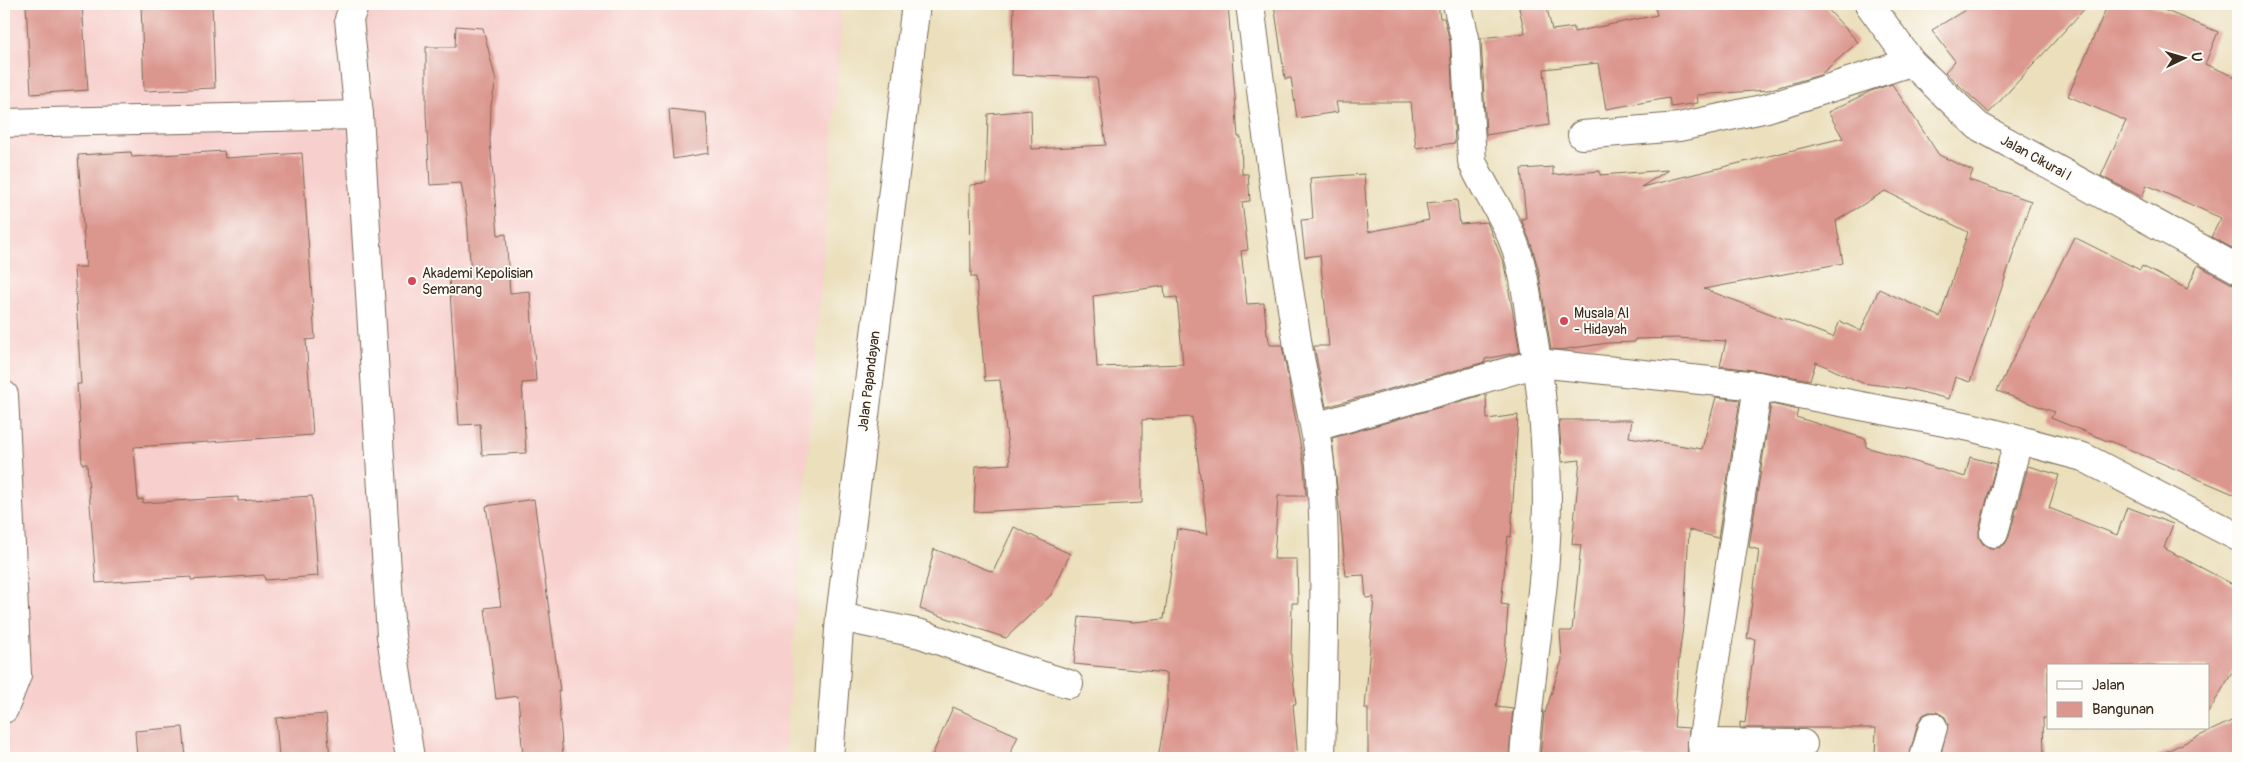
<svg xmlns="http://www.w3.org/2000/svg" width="2242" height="762" viewBox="0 0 2242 762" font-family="Pangolin,sans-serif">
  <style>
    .built { fill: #f7d0cd }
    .building { fill: #db968e; fill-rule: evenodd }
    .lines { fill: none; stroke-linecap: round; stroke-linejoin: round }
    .street-casing { stroke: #796955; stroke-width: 30 }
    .secondary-casing { stroke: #796955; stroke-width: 30 }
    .street { stroke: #fff; stroke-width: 28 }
    .secondary { stroke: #fff; stroke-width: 28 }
    .poi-dot { fill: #d1495b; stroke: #fdfcf7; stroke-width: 2 }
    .labels { text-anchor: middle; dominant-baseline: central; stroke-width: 4; stroke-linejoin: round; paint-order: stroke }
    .street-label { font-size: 14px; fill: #3b2a1e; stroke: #fdfcf7 }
    .poi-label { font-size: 14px; fill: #3b2a1e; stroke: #fdfcf7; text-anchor: start }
  </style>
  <rect width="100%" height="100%" fill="#fdfcf7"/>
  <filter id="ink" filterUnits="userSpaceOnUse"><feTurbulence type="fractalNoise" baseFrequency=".02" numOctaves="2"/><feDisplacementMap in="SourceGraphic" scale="10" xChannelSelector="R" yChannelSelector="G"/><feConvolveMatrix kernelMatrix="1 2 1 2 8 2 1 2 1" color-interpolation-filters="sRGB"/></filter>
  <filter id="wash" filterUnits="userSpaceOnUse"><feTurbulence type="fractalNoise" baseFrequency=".0096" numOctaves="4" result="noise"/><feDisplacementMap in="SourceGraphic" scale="20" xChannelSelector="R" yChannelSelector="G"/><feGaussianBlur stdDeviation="1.12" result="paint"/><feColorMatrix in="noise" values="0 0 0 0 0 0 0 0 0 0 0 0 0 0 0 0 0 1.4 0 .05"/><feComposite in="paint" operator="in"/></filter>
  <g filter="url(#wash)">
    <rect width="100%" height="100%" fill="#ebdfbc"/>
    <path class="built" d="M4 4H840L841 34 784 758H4Z"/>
    <g id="blocks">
      <g class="building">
        <path d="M26 4H82L88 90 31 94Z"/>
        <path d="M141 4H212L215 88 144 91Z"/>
        <path d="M1014 4H1228L1238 137H1241L1242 174H1248L1250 201 1242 202 1248 250 1241 251 1247 304 1264 303 1267 335H1268L1270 345H1282L1304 465 1306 496H1278L1274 559H1297L1298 603H1292L1291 659 1296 704H1293L1298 758H1158L1167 707V673L1074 664 1079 617 1134 622 1164 619 1177 529 1208 534 1192 417 1142 420V503L974 512 976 466 1010 464 1000 380 985 381 976 277H971L970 185 986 184 988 114 1031 110 1032 149 1106 145 1097 78 1012 75ZM1164 286 1165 298 1177 297 1183 364 1097 367 1093 296Z"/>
        <path d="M1274 4H1438L1440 18H1444L1450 42 1455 143 1416 148 1411 102H1336L1338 112 1297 118 1291 78 1285 79Z"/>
        <path d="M1518 4H1546L1552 30 1574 27V32L1657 15 1654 4H1823L1858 42 1820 75 1768 90 1697 95 1698 103 1671 107 1669 98 1606 109 1598 63 1544 69 1549 125 1486 135 1481 38 1525 33Z"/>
        <path d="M1975 4H2089L1989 113 1945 72 1955 61 1932 30Z"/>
        <path d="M2108 4H2149L2218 32 2205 64 2238 78V251L2211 237 2221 218 2147 185 2142 197 2101 176 2126 121 2068 96Z"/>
        <path d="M456 26 483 28 496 81 491 105 490 141 498 235 506 234 510 293 530 291 536 382 522 383 526 453 482 455 480 424 459 425 449 277 471 276 467 216 461 183 430 185 426 113V47H455Z"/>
        <path d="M1892 84 1939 155 1973 171 1969 180 2031 201 1970 382 1955 377 1949 399 1909 389 1862 383 1816 362 1810 380 1760 371 1720 366 1726 341 1677 338 1635 339V342L1608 343 1560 350 1551 349 1538 268 1531 244 1521 219 1526 218 1521 169 1553 167V175L1600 171V175L1668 170 1641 187 1843 138 1828 112 1871 91ZM1885 191 1968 232 1940 317 1879 289 1861 331 1840 321 1833 337 1704 289 1843 263 1836 221Z"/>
        <path d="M669 109 706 113 709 153 673 159Z"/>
        <path d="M224 151 225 158 302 153 315 339 306 340 313 435 134 447 138 500 143 499V503L238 497V501L312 496 318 576 265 580 264 575 191 580V577L96 583 87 464H82L77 384H81L74 267H86L78 155 131 152 132 157Z"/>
        <path d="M1364 174 1368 232 1429 220 1426 203 1457 200 1460 224 1487 222 1504 264 1520 352 1485 359V362L1326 407 1314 346H1329L1320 255 1305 257 1301 220 1313 219 1310 178Z"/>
        <path d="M2074 237 2140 270 2142 266 2187 289 2198 265 2230 283 2238 285V496L2110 441V442L2051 418 2054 412 1997 391Z"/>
        <path d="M1486 394 1487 419 1518 415 1511 537 1508 536 1501 604 1508 605 1505 656 1496 707 1513 709 1509 758H1368V709H1365L1374 597 1366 598 1364 575 1346 576 1332 438Z"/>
        <path d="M1716 397 1740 400 1718 538 1689 530 1684 619 1679 657 1674 727 1689 728 1687 758 1555 756 1554 758H1540L1544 712 1545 713 1562 660 1560 631H1572L1581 545 1572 544 1580 460 1562 462 1559 420H1632L1629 437 1702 449Z"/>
        <path d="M1771 404 1798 410 1796 417 1866 439V447L1965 477 1970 457 1996 464 1979 530V538L1983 544 1990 548H1999L2005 544 2009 537 2028 466 2059 475 2049 508 2117 535 2127 507 2173 524 2164 548 2238 587V663L2208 713V666H2048V718H2043L2044 758H1940L1948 724 1945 717 1937 712H1929L1923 715 1918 722 1909 758H1875L1876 728H1740V722L1745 723 1755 639 1747 638 1759 550 1749 547Z"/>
        <path d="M534 499 560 691H558L563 758H523L518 696 496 699 485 608 501 606 486 506Z"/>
        <path d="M1014 527 1070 554 1051 595 1006 638 920 609 934 549 993 572Z"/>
        <path d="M953 707 1018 736 1008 758H931Z"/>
        <path d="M326 714 330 758H279L276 718Z"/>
        <path d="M2238 718V758H2152Z"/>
        <path d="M183 727 186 758H137L135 731Z"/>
      </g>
    </g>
  </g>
  <g filter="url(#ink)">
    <use href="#blocks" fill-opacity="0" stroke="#796955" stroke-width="1"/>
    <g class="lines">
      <defs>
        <g id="street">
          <path d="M355 4 349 19 359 115 391 636 410 758"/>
          <path d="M1250 4C1264 116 1279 228 1297 340 1303 382 1316 422 1320 464 1328 562 1323 660 1321 758"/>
          <path d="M1457 4 1465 38 1472 161C1483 188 1502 211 1512 238 1524 266 1527 300 1532 330 1545 406 1550 483 1545 559 1540 626 1528 692 1524 758"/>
          <path d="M1869 4 1911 62 1978 126 2238 269"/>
          <path d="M4 123 359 115"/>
          <path d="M1582 135 1679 127 1767 108 1911 62"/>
          <path d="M4 395 17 675 4 709"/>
          <path d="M1315 427 1538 363 1758 386 1970 427 2083 457 2238 537"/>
          <path d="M1994 533 2018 441"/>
          <path d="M840 617 921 634 1008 665 1069 684"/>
          <path d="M1702 743 1803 744"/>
          <path d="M1703 758 1702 743 1758 386"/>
          <path d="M1924 758 1933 727"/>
        </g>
        <path id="secondary" d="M829 758 840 617 916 4"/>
      </defs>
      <use href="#street" class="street-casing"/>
      <use href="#secondary" class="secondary-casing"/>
      <use href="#street" class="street"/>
      <use href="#secondary" class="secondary"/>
    </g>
  </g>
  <g class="poi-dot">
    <circle cx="412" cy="281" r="5"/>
    <circle cx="1564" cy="321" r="5"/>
  </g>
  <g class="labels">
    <g class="street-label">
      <text transform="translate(2036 158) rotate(29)">Jalan Cikurai I</text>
      <text transform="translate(869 381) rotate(-83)">Jalan Papandayan</text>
    </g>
    <g class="poi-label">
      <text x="422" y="273">Akademi Kepolisian<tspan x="422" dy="16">Semarang</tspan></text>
      <text x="1574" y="313">Musala Al<tspan x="1574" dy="16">- Hidayah</tspan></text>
    </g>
  </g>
  <rect width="2242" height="762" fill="none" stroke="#fdfcf7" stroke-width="20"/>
  <rect x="2047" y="664" width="162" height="65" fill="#fdfcf7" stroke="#afa8a0"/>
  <rect x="2057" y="681" width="25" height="8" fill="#ffffff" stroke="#afa8a0"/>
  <text x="2092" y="690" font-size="15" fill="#3b2a1e">Jalan</text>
  <rect x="2057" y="702" width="25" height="15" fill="#db968e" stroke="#afa8a0"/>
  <text x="2092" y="714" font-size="15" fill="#3b2a1e">Bangunan</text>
  <g transform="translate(2184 58) rotate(85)" stroke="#fdfcf7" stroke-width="4" paint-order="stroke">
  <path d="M0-4L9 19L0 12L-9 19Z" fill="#3b2a1e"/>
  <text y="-8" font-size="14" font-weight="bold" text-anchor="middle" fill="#3b2a1e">U</text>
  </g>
</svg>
